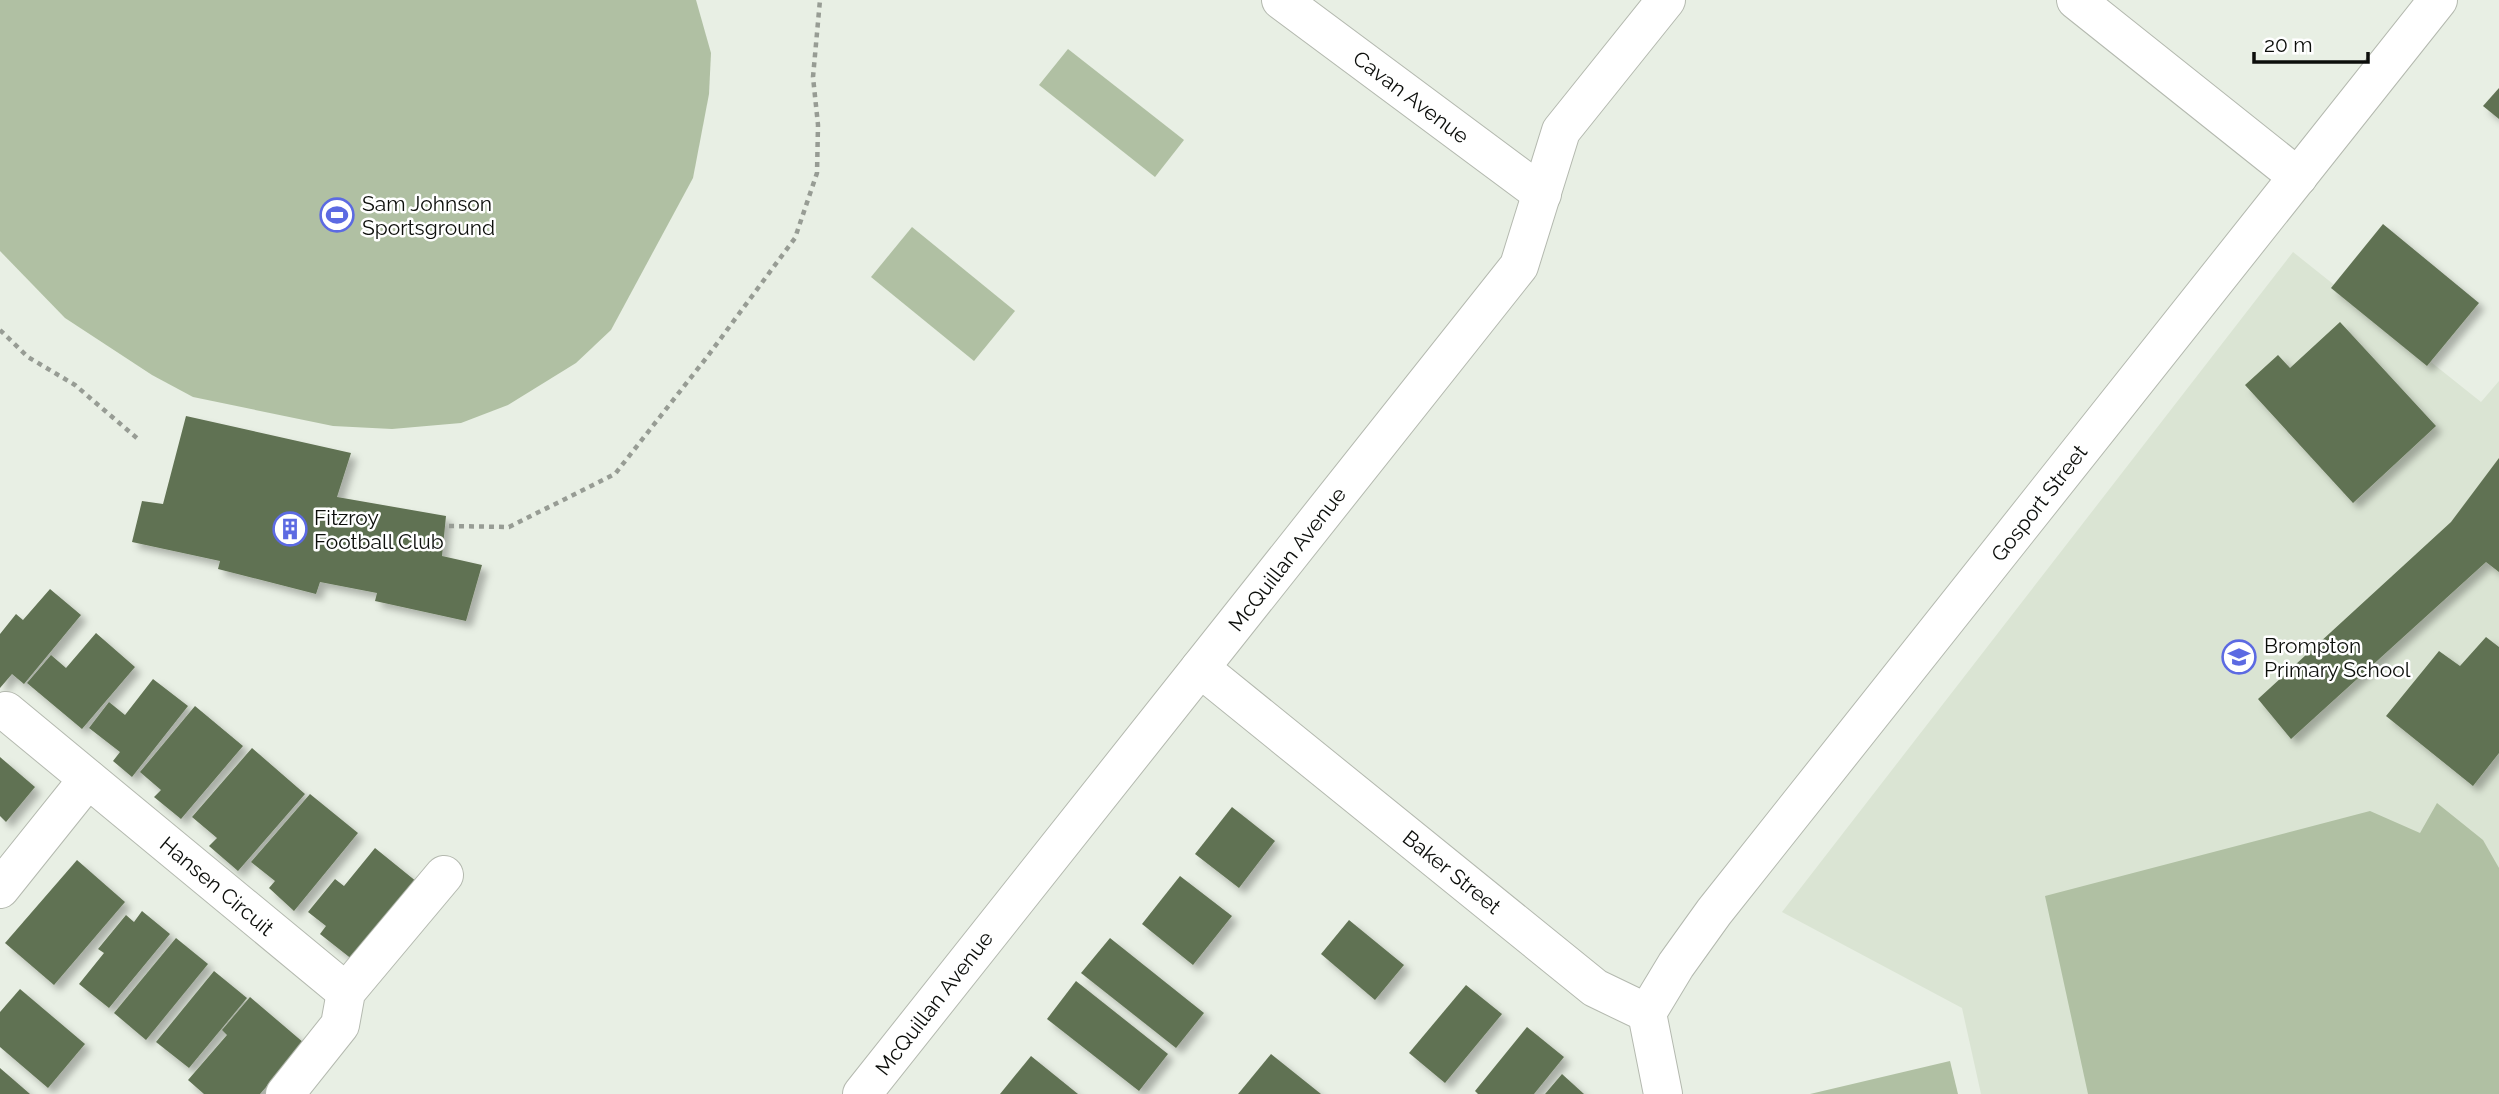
<svg xmlns="http://www.w3.org/2000/svg" width="2499" height="1094" viewBox="0 0 2499 1094" font-family="Raleway,sans-serif">
  <style>
    .built { fill: #dae4d3 }
    .green { fill: #b0c0a3 }
    .building { fill: #617253; filter: url(#shadow) }
    .lines { fill: none; stroke-linecap: round; stroke-linejoin: round }
    .minor-casing { stroke: #b4b9af; stroke-width: 40 }
    .path { stroke: #979c94; stroke-width: 4.5; stroke-dasharray: 5 5; stroke-linecap: butt }
    .minor { stroke: #fff; stroke-width: 38 }
    .labels { text-anchor: middle; dominant-baseline: central; stroke-width: 5; stroke-linejoin: round; paint-order: stroke }
    .street-label { font-size: 21px; fill: #0c0e0b; stroke: #fff }
    .poi-label { font-size: 21px; fill: #0c0e0b; stroke: #fff; text-anchor: start }
  </style>
  <defs>
    <filter id="shadow"><feDropShadow dx="6" dy="6" stdDeviation="3.5" flood-color="#0004"/></filter>
  </defs>
  <rect width="100%" height="100%" fill="#e8efe4"/>
  <path class="built" d="M2293 252 2481 402 2499 381V1094H1981L1962 1008 1782 912Z"/>
  <g class="green">
    <path d="M0 0H696L711 53 709 94 693 178 611 330 576 363 508 405 461 423 392 429 333 426 193 397 152 375 65 318 0 251Z"/>
    <path d="M1068 49 1184 140 1155 177 1039 85Z"/>
    <path d="M912 227 1015 311 974 361 871 277Z"/>
    <path d="M2437 803 2483 840 2499 868V1094H2088L2045 896 2370 811 2420 833Z"/>
    <path d="M1950 1061 1958 1094H1810Z"/>
  </g>
  <g class="building">
    <path d="M2499 88V119L2483 106Z"/>
    <path d="M2383 224 2479 303 2427 366 2331 288Z"/>
    <path d="M2340 322 2436 426 2353 503 2245 385 2278 355 2290 368Z"/>
    <path d="M186 416 351 453 337 497 446 516 442 556 482 565 466 621 375 601 377 593 320 582 316 594 218 569 220 561 132 542 142 501 163 504Z"/>
    <path d="M2499 458V572L2486 562 2291 739 2258 699 2451 522Z"/>
    <path d="M50 589 81 615 24 684 12 674 0 688V634L16 614 23 620Z"/>
    <path d="M96 633 135 667 82 729 27 683 51 655 66 668Z"/>
    <path d="M2486 637 2499 647V753L2473 786 2386 716 2439 651 2460 666Z"/>
    <path d="M153 679 188 706 132 777 113 761 120 752 89 728 109 702 125 715Z"/>
    <path d="M195 706 243 746 181 819 154 797 161 790 140 772Z"/>
    <path d="M252 748 305 794 238 871 209 846 217 838 192 817Z"/>
    <path d="M0 757 35 787 6 822 0 816Z"/>
    <path d="M310 794 358 833 294 911 269 888 275 881 251 862Z"/>
    <path d="M1232 807 1275 841 1239 888 1195 854Z"/>
    <path d="M375 848 417 882 353 960 320 934 326 926 308 912 335 879 344 886Z"/>
    <path d="M77 860 125 902 54 985 5 943Z"/>
    <path d="M1180 876 1232 916 1193 965 1142 924Z"/>
    <path d="M142 911 170 934 109 1008 79 984 104 953 98 949 126 915 134 922Z"/>
    <path d="M1349 920 1404 965 1375 1000 1321 954Z"/>
    <path d="M176 938 208 964 146 1040 114 1013Z"/>
    <path d="M1110 938 1204 1013 1176 1048 1081 973Z"/>
    <path d="M214 971 247 998 189 1068 156 1042Z"/>
    <path d="M1076 981 1168 1054 1139 1091 1047 1019Z"/>
    <path d="M1466 985 1502 1014 1445 1083 1409 1053Z"/>
    <path d="M20 989 85 1044 48 1088 0 1047V1012Z"/>
    <path d="M250 997 304 1043 260 1094H204L188 1080 227 1035 222 1030Z"/>
    <path d="M1527 1027 1564 1057 1534 1094H1478L1475 1091Z"/>
    <path d="M1271 1054 1321 1094H1238Z"/>
    <path d="M1031 1056 1078 1094H1000Z"/>
    <path d="M0 1068 30 1094H0Z"/>
    <path d="M1562 1074 1584 1094H1545Z"/>
  </g>
  <g class="lines">
    <defs>
      <g id="minor">
        <path d="M1281 0 1542 194"/>
        <path d="M2076 0 2298 177"/>
        <path d="M1200 668 1595 988 1647 1013 1663 1094"/>
        <path d="M6 711 346 992"/>
        <path d="M0 889 88 779"/>
        <path d="M1647 1013 1676 965 1714 912 2438 0"/>
        <path d="M285 1094 340 1025 346 992 444 875"/>
        <path d="M862 1094 1519 266 1561 131 1666 0"/>
      </g>
    </defs>
    <use href="#minor" class="minor-casing"/>
    <g class="path">
      <path d="M0 330 28 357 75 385 138 439"/>
      <path d="M449 526 509 527 615 474 707 357 795 238 817 173 818 125 813 77 820 0"/>
    </g>
    <use href="#minor" class="minor"/>
  </g>
  <defs>
    <symbol id="stadium-ring" viewBox="-11 -11 22 22"><circle r="9.5" fill="#fff" stroke="#5c6ae2" stroke-width="1.5"/><path d="M0-5a6.5 5 0 1 0 0 10a6.5 5 0 1 0 0-10ZM-3.5-1.8h7v3.6h-7Z" fill="#5c6ae2"/></symbol>
    <symbol id="building-ring" viewBox="-11 -11 22 22"><circle r="9.5" fill="#fff" stroke="#5c6ae2" stroke-width="1.5"/><path d="M-4-6H4V6H1V3H-1V6H-4ZM-2.5-4.3h1.7v1.8h-1.7ZM.8-4.3h1.7v1.8H.8ZM-2.5-1h1.7V.8h-1.7ZM.8-1h1.7V.8H.8Z" fill="#5c6ae2"/></symbol>
    <symbol id="school-ring" viewBox="-11 -11 22 22"><circle r="9.5" fill="#fff" stroke="#5c6ae2" stroke-width="1.5"/><path d="M0-5L7-2L0 1L-7-2ZM-4 1L0 2.5L4 1V4Q0 6-4 4Z" fill="#5c6ae2"/></symbol>
  </defs>
  <g fill-rule="evenodd">
    <use href="#stadium-ring" x="318" y="196" width="38" height="38"/>
    <use href="#building-ring" x="271" y="510" width="38" height="38"/>
    <use href="#school-ring" x="2220" y="638" width="38" height="38"/>
  </g>
  <g class="labels">
    <g class="street-label">
      <text transform="translate(1411 97) rotate(37)">Cavan Avenue</text>
      <text transform="translate(2039 503) rotate(-52)">Gosport Street</text>
      <text transform="translate(1287 559) rotate(-52)">McQuillan Avenue</text>
      <text transform="translate(1452 872) rotate(39)">Baker Street</text>
      <text transform="translate(217 886) rotate(40)">Hansen Circuit</text>
      <text transform="translate(934 1003) rotate(-52)">McQuillan Avenue</text>
    </g>
    <g class="poi-label">
      <text x="362" y="203">Sam Johnson<tspan x="362" dy="24">Sportsground</tspan></text>
      <text x="314" y="517">Fitzroy<tspan x="314" dy="24">Football Club</tspan></text>
      <text x="2264" y="645">Brompton<tspan x="2264" dy="24">Primary School</tspan></text>
    </g>
  </g>
  <path d="M2254 52v10h114v-10" fill="none" stroke="#0c0e0b" stroke-width="3.5"/>
  <text x="2264" y="52" font-size="21" fill="#0c0e0b" stroke="#ffffff" stroke-width="5" paint-order="stroke">20 m</text>
</svg>
